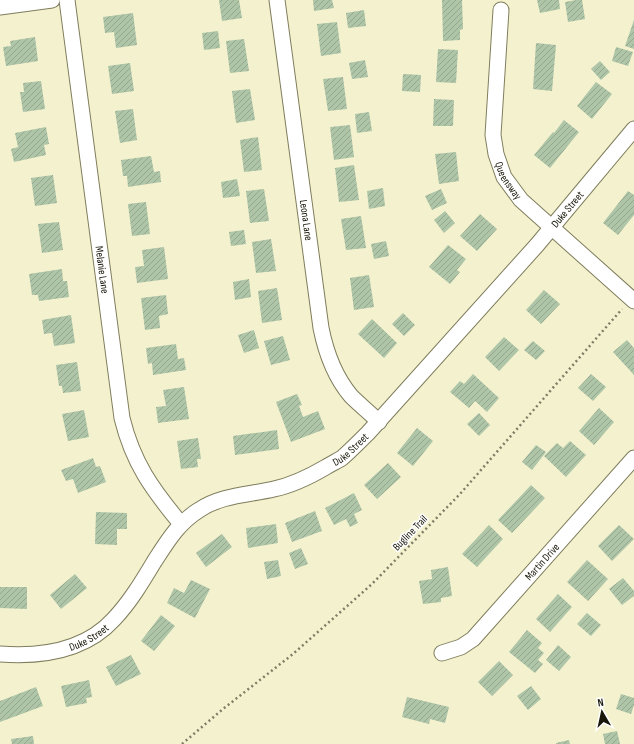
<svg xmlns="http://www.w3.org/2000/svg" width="634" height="744" viewBox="0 0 634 744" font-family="'Sofia Sans Condensed',sans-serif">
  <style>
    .building { fill: url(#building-hatch) }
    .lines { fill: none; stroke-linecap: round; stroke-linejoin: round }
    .minor-casing { stroke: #7f7d5c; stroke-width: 17 }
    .path { stroke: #7f7d65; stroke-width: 2.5; stroke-dasharray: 2 3; stroke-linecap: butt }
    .minor { stroke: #fff; stroke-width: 15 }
    .labels { text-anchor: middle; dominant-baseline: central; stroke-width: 3; stroke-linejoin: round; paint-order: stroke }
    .street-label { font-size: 11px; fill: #18170a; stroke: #fff }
  </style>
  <defs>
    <pattern id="building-hatch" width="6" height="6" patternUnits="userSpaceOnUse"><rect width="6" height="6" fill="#aec5a8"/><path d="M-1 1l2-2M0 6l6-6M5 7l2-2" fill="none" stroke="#95a88f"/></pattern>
  </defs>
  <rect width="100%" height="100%" fill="#f4f2ce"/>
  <g class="building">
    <path d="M219 0H239L242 18 222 21Z"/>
    <path d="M313 0H332L334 8 314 11Z"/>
    <path d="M442 0H462L463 29 460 30V40L443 41Z"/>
    <path d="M537 0H559L560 9 540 13Z"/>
    <path d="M576 0H582L585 19 568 22 565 2Z"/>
    <path d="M364 10 366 26 348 28 346 13Z"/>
    <path d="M133 13 137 45 116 48 114 32 105 33 103 17Z"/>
    <path d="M634 20V49L625 46Z"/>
    <path d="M337 22 341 53 321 56 317 24Z"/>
    <path d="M218 31 220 48 204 50 202 33Z"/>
    <path d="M35 37 38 61 6 66 3 47 11 46 10 41Z"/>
    <path d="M244 39 249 71 230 73 226 41Z"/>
    <path d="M536 43 556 45 552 91 533 89Z"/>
    <path d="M616 47 633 52 628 66 612 61Z"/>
    <path d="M438 49 458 50 456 83 436 82Z"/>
    <path d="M365 60 368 77 352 79 349 63Z"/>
    <path d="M600 61 610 72 601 80 591 69Z"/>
    <path d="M130 63 134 91 112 94 108 66Z"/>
    <path d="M403 74 421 75 420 92 402 91Z"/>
    <path d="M343 77 347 109 328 111 323 79Z"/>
    <path d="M41 81 45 109 23 112 20 92H24L23 83Z"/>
    <path d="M596 82 612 94 592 119 577 106Z"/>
    <path d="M250 89 255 120 236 123 232 91Z"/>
    <path d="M434 99 454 100 453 126H433Z"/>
    <path d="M133 109 137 140 120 143 115 111Z"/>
    <path d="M369 112 372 131 357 133 355 114Z"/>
    <path d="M564 120 579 132 550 168 534 155 553 132 554 133Z"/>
    <path d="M350 125 354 157 334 160 330 127Z"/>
    <path d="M46 127 49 144 44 145 46 155 14 162 11 149 18 147 15 133Z"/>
    <path d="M258 137 262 170 244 172 240 140Z"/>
    <path d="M456 152 459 181 439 184 435 154Z"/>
    <path d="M151 156 154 172 160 171 161 182 128 187 127 176H123L121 160Z"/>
    <path d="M354 165 359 200 339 202 335 168Z"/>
    <path d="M53 175 57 203 35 206 31 178Z"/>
    <path d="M237 179 240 196 223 198 221 182Z"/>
    <path d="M383 188 385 206 369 209 367 191Z"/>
    <path d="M264 189 269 221 250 223 246 191Z"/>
    <path d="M441 189 447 203 432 210 425 196Z"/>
    <path d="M628 191 634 195V215L618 235 603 223Z"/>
    <path d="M146 202 150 234 132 236 128 204Z"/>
    <path d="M445 211 455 223 444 233 434 220Z"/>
    <path d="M480 214 497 229 477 251 460 236Z"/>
    <path d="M361 216 366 248 346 250 341 219Z"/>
    <path d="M59 222 63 250 42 253 38 224Z"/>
    <path d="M244 230 246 244 231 246 229 232Z"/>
    <path d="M271 239 276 271 256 273 252 242Z"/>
    <path d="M386 241 389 256 374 259 371 244Z"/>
    <path d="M448 245 466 259 457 270 460 272 450 284 429 267Z"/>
    <path d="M164 247 168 279 137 283 135 267 144 266 142 250Z"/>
    <path d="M62 269 63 281H67L69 297 39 301 38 295H32L29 274Z"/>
    <path d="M369 275 374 307 354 310 350 278Z"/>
    <path d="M249 279 251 297 235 300 233 282Z"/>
    <path d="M277 288 282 320 262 323 258 291Z"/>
    <path d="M544 290 560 304 541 324 526 310Z"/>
    <path d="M166 295 168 314 159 316 160 328 145 330 141 298Z"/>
    <path d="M403 313 415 325 404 336 392 324Z"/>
    <path d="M71 315 75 343 54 346 52 333 44 334 42 320Z"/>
    <path d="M372 319 397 343 384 358 358 334Z"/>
    <path d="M254 330 259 348 244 353 238 335Z"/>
    <path d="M283 336 290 360 271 365 264 341Z"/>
    <path d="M504 337 519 350 499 371 485 357Z"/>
    <path d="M627 340 634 348V375L613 352Z"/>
    <path d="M533 341 545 351 536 360 524 350Z"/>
    <path d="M176 344 178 359 184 358 186 370 153 375 152 363 148 364 146 348Z"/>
    <path d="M77 362 81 391 63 393 62 386H59L56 365Z"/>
    <path d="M473 374 499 398 487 412 475 401 469 408 450 392 460 381 464 384Z"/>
    <path d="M591 374 606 387 593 401 578 388Z"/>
    <path d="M184 387 189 419 158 423 156 407 166 406 163 390Z"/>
    <path d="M297 394 302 405 299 406 303 417 318 411 325 429 291 442 276 402Z"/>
    <path d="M599 408 614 422 594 445 579 431Z"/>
    <path d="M84 410 89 437 68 441 62 414Z"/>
    <path d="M479 413 490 425 479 436 467 424Z"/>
    <path d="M417 428 433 441 413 466 397 453Z"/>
    <path d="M277 430 279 449 235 455 233 436Z"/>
    <path d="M198 438 201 459H197L198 467 181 469 177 441Z"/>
    <path d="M570 441 586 455 566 477 544 456 557 443 563 448Z"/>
    <path d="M536 445 546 452 532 470 522 462Z"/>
    <path d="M93 458 96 467 100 466 106 482 78 493 73 479 66 481 61 470Z"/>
    <path d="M388 463 401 477 377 499 364 485Z"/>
    <path d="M531 485 545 498 512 533 498 520Z"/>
    <path d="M354 493 362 510 354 514 358 523 350 527 346 519 334 525 325 508Z"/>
    <path d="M315 511 322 531 292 542 285 523Z"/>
    <path d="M96 512 127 513V529H117V545L95 544Z"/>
    <path d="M276 524 278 543 248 548 246 528Z"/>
    <path d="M489 525 503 539 477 567 462 554Z"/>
    <path d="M619 525 634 539 612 561 598 546Z"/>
    <path d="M222 534 232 547 206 567 196 553Z"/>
    <path d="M301 548 308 564 295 569 289 553Z"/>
    <path d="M278 560 281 576 267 579 264 562Z"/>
    <path d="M587 560 608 579 588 601 567 582Z"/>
    <path d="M448 567 452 596 441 598V602L423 604 419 581 432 579 431 570Z"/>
    <path d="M75 574 87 588 61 609 50 595Z"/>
    <path d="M623 578 634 591V596L622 605 609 589Z"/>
    <path d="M191 580 210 589 195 618 167 603 174 588 184 593Z"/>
    <path d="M0 587H27V609L0 608Z"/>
    <path d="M558 594 572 607 550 632 536 619Z"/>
    <path d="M587 613 601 625 591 636 577 624Z"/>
    <path d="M161 615 175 626 154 651 141 641Z"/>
    <path d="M527 630 542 643 538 648 544 653 538 660 543 664 535 673 509 652Z"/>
    <path d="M558 645 571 657 559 671 546 660Z"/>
    <path d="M131 655 141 674 116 686 106 667Z"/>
    <path d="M499 661 513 675 492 696 478 682Z"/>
    <path d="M89 680 92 697 86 698 87 703 66 707 61 686Z"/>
    <path d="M531 686 541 699 528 710 517 696Z"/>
    <path d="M36 687 43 706 0 722V701Z"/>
    <path d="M621 694 634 698V705L631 714 616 709Z"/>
    <path d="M407 697 449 707 445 723 430 719 429 724 402 717Z"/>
    <path d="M617 731 620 744H605L603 734Z"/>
    <path d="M33 736 34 744H12L11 739Z"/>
    <path d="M569 740 570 744H556V743Z"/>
  </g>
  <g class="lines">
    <defs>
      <g id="minor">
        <path id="s1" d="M67 0 122 418C133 463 152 489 181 524"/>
        <path id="s2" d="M277 0 321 328C326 353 335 377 351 396 360 405 370 413 379 422"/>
        <path d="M0 7 52 0"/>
        <path id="s3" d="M501 10 493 135 496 154 504 177 521 200 634 301"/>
        <path id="s4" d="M442 653 461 647 473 639 634 458"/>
        <path id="s5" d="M0 654C41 657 85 651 114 619 130 602 142 582 154 562 167 542 178 523 199 510 221 495 248 495 274 489 293 485 309 477 326 467 331 464 337 461 342 458 351 450 360 441 368 433L537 245 634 129"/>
      </g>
    </defs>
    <use href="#minor" class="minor-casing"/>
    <path class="path" d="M182 744 223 709 293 654 372 584 460 494 622 309"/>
    <use href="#minor" class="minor"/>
  </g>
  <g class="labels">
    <g class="street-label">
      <text stroke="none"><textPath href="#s3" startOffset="174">Queensway</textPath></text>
      <text stroke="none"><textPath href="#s5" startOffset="752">Duke Street</textPath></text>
      <text stroke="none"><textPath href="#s2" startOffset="222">Leona Lane</textPath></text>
      <text stroke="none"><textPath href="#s1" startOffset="272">Melanie Lane</textPath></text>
      <text stroke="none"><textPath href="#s5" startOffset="428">Duke Street</textPath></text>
      <text transform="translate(410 533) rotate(-46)">Bugline Trail</text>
      <text stroke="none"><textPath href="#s4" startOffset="138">Martin Drive</textPath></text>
      <text stroke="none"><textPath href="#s5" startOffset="92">Duke Street</textPath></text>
    </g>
  </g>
  <g transform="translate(602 712) rotate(351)" stroke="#ffffff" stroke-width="3" paint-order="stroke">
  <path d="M0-3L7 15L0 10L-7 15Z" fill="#18170a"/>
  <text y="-6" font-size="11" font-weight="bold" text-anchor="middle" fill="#18170a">N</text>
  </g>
</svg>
